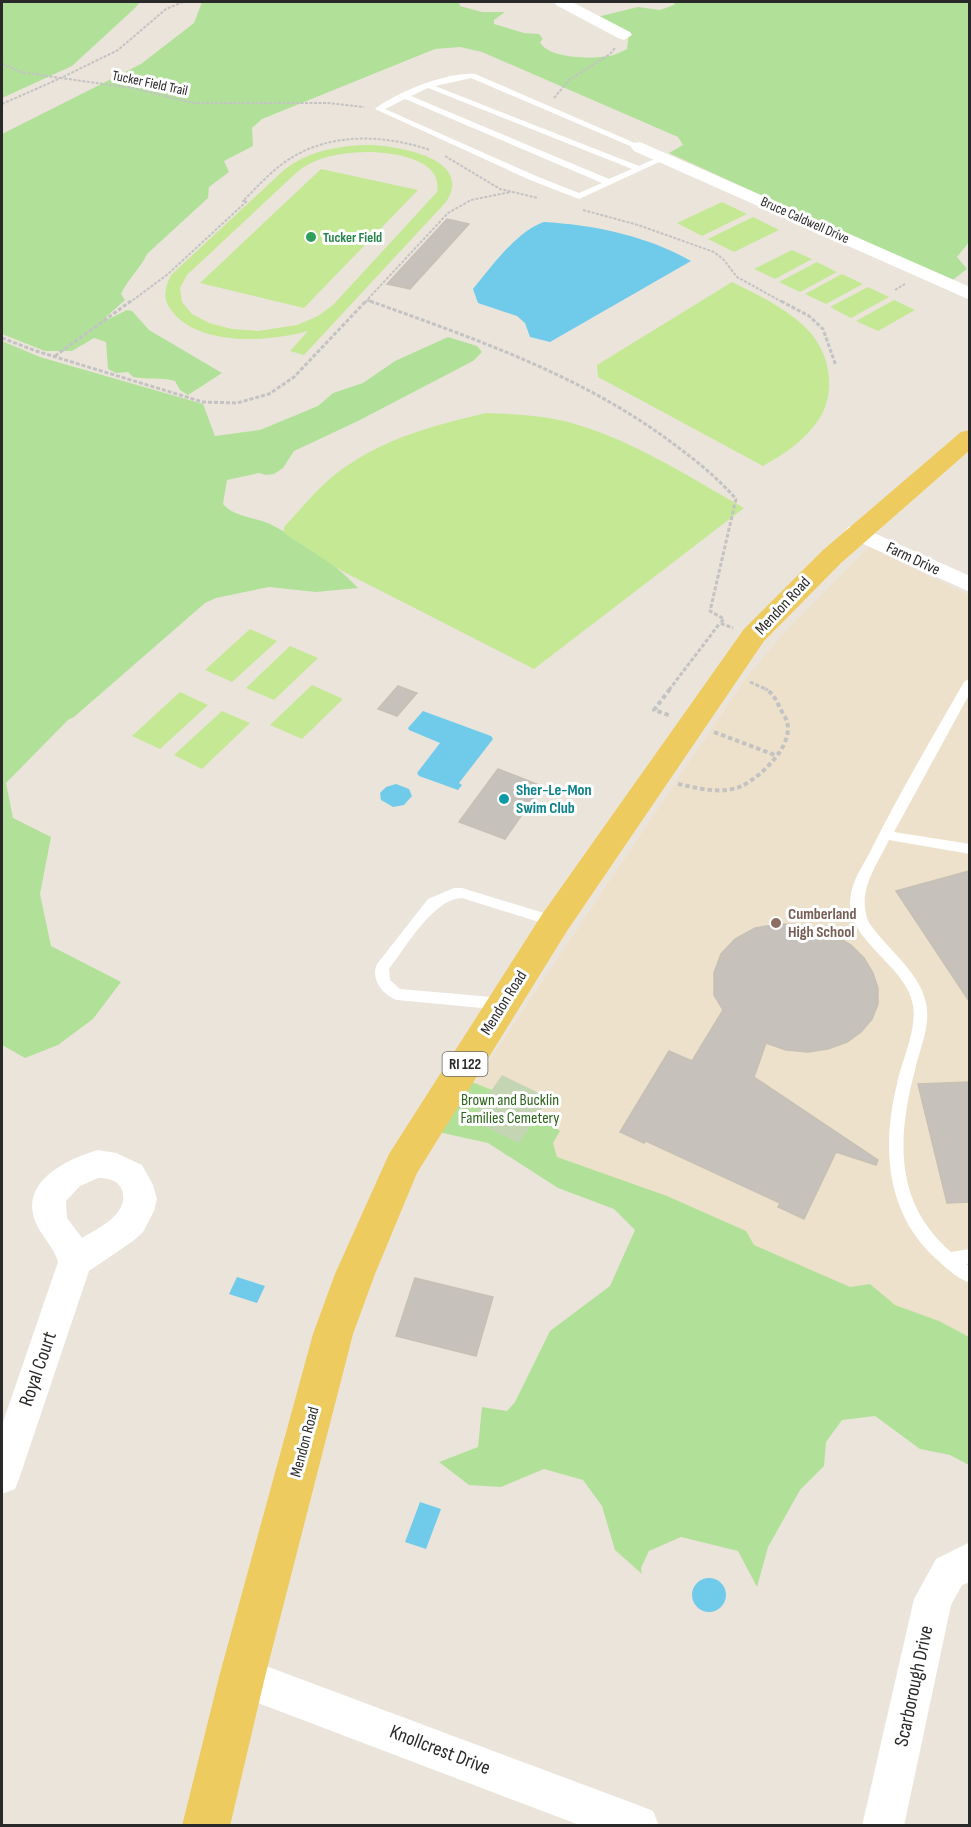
<svg xmlns="http://www.w3.org/2000/svg" width="971" height="1827" viewBox="0 0 971 1827" font-family="'Sofia Sans Condensed',sans-serif">
  <style>
    .education { fill: #ede1cb }
    .green { fill: #b1e199 }
    .cemetery { fill: #c3d5b3 }
    .pitch { fill: #c5e895; fill-rule: evenodd }
    .water { fill: #70cbeb }
    .building { fill: #c6c1bb; stroke: #c6c0b5; stroke-width: 1.5 }
    .lines { fill: none; stroke-linecap: round; stroke-linejoin: round }
    .path-far2 { stroke: #c3c3c3; stroke-width: 2; stroke-dasharray: 3 1.5; stroke-linecap: butt }
    .path-far1 { stroke: #c3c3c3; stroke-width: 3; stroke-dasharray: 4 2; stroke-linecap: butt }
    .path { stroke: #c3c3c3; stroke-width: 4; stroke-dasharray: 4.5 3; stroke-linecap: butt }
    .service { fill: #fff; fill-rule: evenodd }
    .minor { fill: #fff; fill-rule: evenodd }
    .primary { fill: #edcb5f; fill-rule: evenodd }
    .leisure-dot { fill: #2e9e5b; stroke: #fff; stroke-width: 2 }
    .culture-dot { fill: #0f9aa8; stroke: #fff; stroke-width: 2 }
    .education-dot { fill: #8d6e63; stroke: #fff; stroke-width: 2 }
    .labels { text-anchor: middle; dominant-baseline: central; stroke-width: 6; stroke-linejoin: round; paint-order: stroke }
    .far-street-label { font-size: 14px; fill: #292929; stroke: #fff }
    .far-leisure-label { font-size: 14px; font-weight: bold; fill: #27864d; stroke: #fff; text-anchor: start }
    .shield { fill: #fff; stroke: #696969; stroke-width: 1.5 }
    .shield-label { font-size: 15px; font-weight: bold; fill: #292929 }
    .street-label { font-size: 16px; fill: #292929; stroke: #fff }
    .culture-label { font-size: 16px; font-weight: bold; fill: #0d838f; stroke: #fff; text-anchor: start }
    .education-label { font-size: 16px; font-weight: bold; fill: #785e54; stroke: #fff; text-anchor: start }
    .park-label { font-size: 16px; fill: #2b641b; stroke: #fff }
    .near-street-label { font-size: 20px; fill: #292929; stroke: #fff }
  </style>
  <rect width="100%" height="100%" fill="#ebe4db"/>
  <path class="education" d="M869 547 969 595V1378L450 1120 743 682 784 633Z"/>
  <g class="green">
    <path d="M2 2H140L135 8 72 66 2 98Z"/>
    <path d="M202 2H459L460 6 482 12H505L494 20V24L524 33 539 34 543 39 540 42C548 59 593 59 609 56 615 55 621 52 627 49L629 34 597 17 638 7 660 10 674 5 675 2H969V242L957 257 967 269 950 282 669 153 683 145 678 137 482 52 460 47 435 49 262 119 252 128 253 146 224 161 229 172 209 187 208 198 147 254C140 269 128 279 121 294L125 300 106 317 109 319 127 310 132 311 149 330 222 373 188 395 180 390 175 381C160 377 148 380 133 377L128 372 116 373 108 369 106 342 94 338 72 351H45L2 334V134L141 64 194 23Z"/>
    <path d="M448 337 477 346 482 352 473 361 358 421 294 451 283 468 274 474 266 475 259 473 227 480 223 504C234 517 255 517 270 524 300 539 336 564 358 588L316 592 269 587 216 598 205 603 74 717 68 720 6 783 13 818 51 837 40 894 51 946 121 982 93 1019 58 1045 25 1058 2 1045V341L40 357 203 404 215 436 260 430 318 406 333 393 363 383 395 361Z"/>
    <path d="M457 1076 517 1100 560 1131 553 1143 557 1157 667 1196 746 1231 754 1245 850 1287 870 1284 895 1305 939 1321 969 1337V1465L950 1455 920 1449 875 1416 842 1420 826 1442 824 1466 800 1490 768 1547 757 1587 738 1551 681 1537 649 1551 641 1568 642 1574 615 1550 602 1506 583 1480 544 1469 501 1487 469 1485 439 1462 478 1447 482 1407 507 1411 515 1402 550 1331 610 1286 635 1230 614 1209 558 1188 488 1143 429 1130Z"/>
  </g>
  <path class="cemetery" d="M502 1075 549 1098 519 1143 471 1120Z"/>
  <g class="pitch">
    <path d="M373 145C401 147 474 159 446 202L304 355 290 351 308 331C269 342 198 347 171 310 162 298 165 287 171 275L284 170C309 150 342 145 373 145ZM366 152C390 152 444 158 437 192L333 305 318 316 297 325 258 331 232 329 209 323 192 314 182 302 180 288 187 275 296 173C316 156 341 153 366 152Z"/>
    <path d="M321 169 418 190 304 308 200 283Z"/>
    <path d="M722 202 747 214 702 236 677 223Z"/>
    <path d="M753 217 779 230 734 252 708 239Z"/>
    <path d="M792 250 812 259 775 279 754 269Z"/>
    <path d="M817 262 837 272 800 292 779 282Z"/>
    <path d="M842 274 863 284 826 304 805 294Z"/>
    <path d="M732 282C758 295 786 308 807 329 832 354 838 398 814 426 800 444 782 455 763 466L598 377 597 365Z"/>
    <path d="M868 287 889 297 851 318 830 307Z"/>
    <path d="M894 300 915 310 878 331 856 321Z"/>
    <path d="M486 413C513 414 541 415 568 422 631 439 688 476 744 508L534 669 342 571 284 533V527C300 510 314 492 332 477 377 440 431 426 486 413Z"/>
    <path d="M250 629 277 641 232 682 205 670Z"/>
    <path d="M290 646 318 658 274 700 246 688Z"/>
    <path d="M312 685 343 699 302 739 270 725Z"/>
    <path d="M180 692 208 705 160 749 132 736Z"/>
    <path d="M222 711 250 723 202 769 174 755Z"/>
  </g>
  <g class="water">
    <path d="M544 222C595 225 647 236 691 261L550 342 530 337 525 323 517 316 478 303 473 289C490 268 518 230 544 222Z"/>
    <path d="M423 711 491 736 493 739 459 783 462 785 458 790 419 776 417 773 440 743 409 730 408 728Z"/>
    <path d="M396 784 409 789 412 796 404 805 393 807 381 800 380 793 386 787Z"/>
    <path d="M237 1277 265 1286 257 1303 229 1294Z"/>
    <path d="M420 1502 441 1509 426 1549 405 1542Z"/>
    <circle cx="709" cy="1595" r="17"/>
  </g>
  <g class="building">
    <path d="M447 219 469 224 410 289 387 284Z"/>
    <path d="M398 686 417 693 397 716 378 709Z"/>
    <path d="M498 769 542 786 505 839 459 822Z"/>
    <path d="M969 871V1001L896 891Z"/>
    <path d="M779 924 804 925 829 932 851 945 864 958 873 973 878 988V1004L872 1019 861 1032 847 1042 828 1049 808 1052 786 1050 766 1043 754 1077 878 1160 876 1165 836 1152 804 1219 778 1207 780 1203 646 1141 644 1143 620 1132 669 1051 692 1061 723 1010 714 995V973L721 954 735 939 755 928Z"/>
    <path d="M969 1082V1202L947 1203 918 1084Z"/>
    <path d="M415 1278 493 1297 476 1356 396 1336Z"/>
  </g>
  <g class="lines">
    <g class="path-far2">
      <path d="M183 2 166 9 118 50 61 78 132 88 194 103H328L364 107"/>
      <path d="M2 64 21 72 60 78"/>
      <path d="M554 98 569 80 610 54 615 48"/>
      <path d="M2 104 61 78"/>
      <path d="M445 156 500 189 538 198"/>
      <path d="M583 210 638 225 714 252 723 259 737 277 784 303"/>
      <path d="M895 290 905 284"/>
      <path d="M129 303 168 274 247 201H243C258 186 273 169 291 158 333 132 385 135 430 150"/>
      <path d="M365 303 367 300"/>
      <path d="M374 303 367 300 448 213 471 200 511 192"/>
    </g>
    <g class="path-far1">
      <path d="M370 301C475 339 581 375 671 442 694 459 717 477 736 499L710 611 724 619 720 623 733 628"/>
      <path d="M781 301 809 316 823 329 836 366"/>
      <path d="M2 338 36 351 203 402 237 403 269 394 294 377 366 301"/>
      <path d="M55 356 131 301"/>
      <path d="M750 682 768 690"/>
      <path d="M669 690 720 623"/>
    </g>
    <g class="path">
      <path d="M670 689 654 710 671 716"/>
      <path d="M714 732 775 755"/>
      <path d="M678 784C698 788 721 795 742 786 760 777 794 746 787 722 786 717 781 711 779 706 775 698 773 693 765 689"/>
    </g>
    <g class="service">
      <path d="M475 74 644 147 637 149 471 78 435 86 639 166 661 156 668 158 579 199 530 180 375 109C397 92 447 72 475 74ZM428 88 632 169 609 179 411 96ZM405 99 602 183 579 193 536 176 385 109Z"/>
      <path d="M970 678V693L894 832 970 844V854L889 840C876 867 857 890 868 921 885 948 919 970 926 1003 931 1025 920 1048 915 1070 897 1138 894 1203 951 1252L970 1249V1263L966 1264 970 1267V1283C956 1278 944 1266 934 1257 885 1211 882 1145 897 1084 902 1059 917 1031 913 1005 906 963 842 941 851 893 854 876 867 860 874 844 902 789 933 736 964 682Z"/>
      <path d="M454 888H462L560 918 562 922 560 926 555 927 462 898C434 898 405 948 389 969L390 980 400 989 503 998 508 1000 510 1004 508 1008 503 1010 397 1000C383 995 370 979 377 964L428 899Z"/>
    </g>
    <g class="minor">
      <path d="M554 2H572L630 32 632 35 624 40 618 38 556 5Z"/>
      <path d="M640 142 970 287V300L634 151 631 147 634 143Z"/>
      <path d="M856 525 970 576V592L848 537 845 532 848 527Z"/>
      <path d="M98 1150 116 1153 142 1165 153 1185 157 1199 154 1211 143 1232 133 1241 89 1271 20 1476 15 1489 2 1494V1425L58 1262C54 1247 41 1236 35 1221 20 1181 67 1159 98 1150ZM98 1178C108 1178 118 1180 122 1190 130 1214 98 1228 82 1238L67 1218 66 1201 80 1186Z"/>
      <path d="M970 1542V1582L962 1585 951 1605 904 1826H862L914 1599 936 1559Z"/>
      <path d="M242 1657 638 1805 653 1811 659 1826H582L242 1697 228 1691 222 1677 228 1663Z"/>
    </g>
    <path class="primary" d="M970 430V450L841 563 764 641 567 931 417 1173 375 1274 353 1334 265 1677 230 1826H182L219 1677 313 1334 335 1274 389 1154 543 913 744 629 822 551 961 432Z"/>
  </g>
  <circle class="leisure-dot" cx="311" cy="237" r="6"/>
  <circle class="culture-dot" cx="504" cy="799" r="6"/>
  <circle class="education-dot" cx="776" cy="923" r="6"/>
  <g class="labels">
    <g class="far-street-label">
      <text transform="translate(150 83) rotate(12)">Tucker Field Trail</text>
      <text transform="translate(805 220) rotate(24)">Bruce Caldwell Drive</text>
    </g>
    <g class="far-leisure-label">
      <text x="323" y="237">Tucker Field</text>
    </g>
    <rect class="shield" x="442.5" y="1052" width="45" height="24" rx="4.5"/>
    <g class="shield-label">
      <text x="465" y="1064">RI 122</text>
    </g>
    <g class="street-label">
      <text transform="translate(913 559) rotate(25)">Farm Drive</text>
      <text transform="translate(783 606) rotate(-47)">Mendon Road</text>
      <text transform="translate(504 1003) rotate(-58)">Mendon Road</text>
      <text transform="translate(305 1442) rotate(-75)">Mendon Road</text>
    </g>
    <g class="culture-label">
      <text x="516" y="790">Sher-Le-Mon<tspan x="516" dy="18">Swim Club</tspan></text>
    </g>
    <g class="education-label">
      <text x="788" y="914">Cumberland<tspan x="788" dy="18">High School</tspan></text>
    </g>
    <g class="park-label">
      <text x="510" y="1100">Brown and Bucklin<tspan x="510" dy="18">Families Cemetery</tspan></text>
    </g>
    <g class="near-street-label">
      <text transform="translate(38 1369) rotate(-71)">Royal Court</text>
      <text transform="translate(914 1686) rotate(-78)">Scarborough Drive</text>
      <text transform="translate(440 1750) rotate(21)">Knollcrest Drive</text>
    </g>
  </g>
  <rect width="971" height="1827" fill="none" stroke="#292929" stroke-width="6"/>
</svg>
